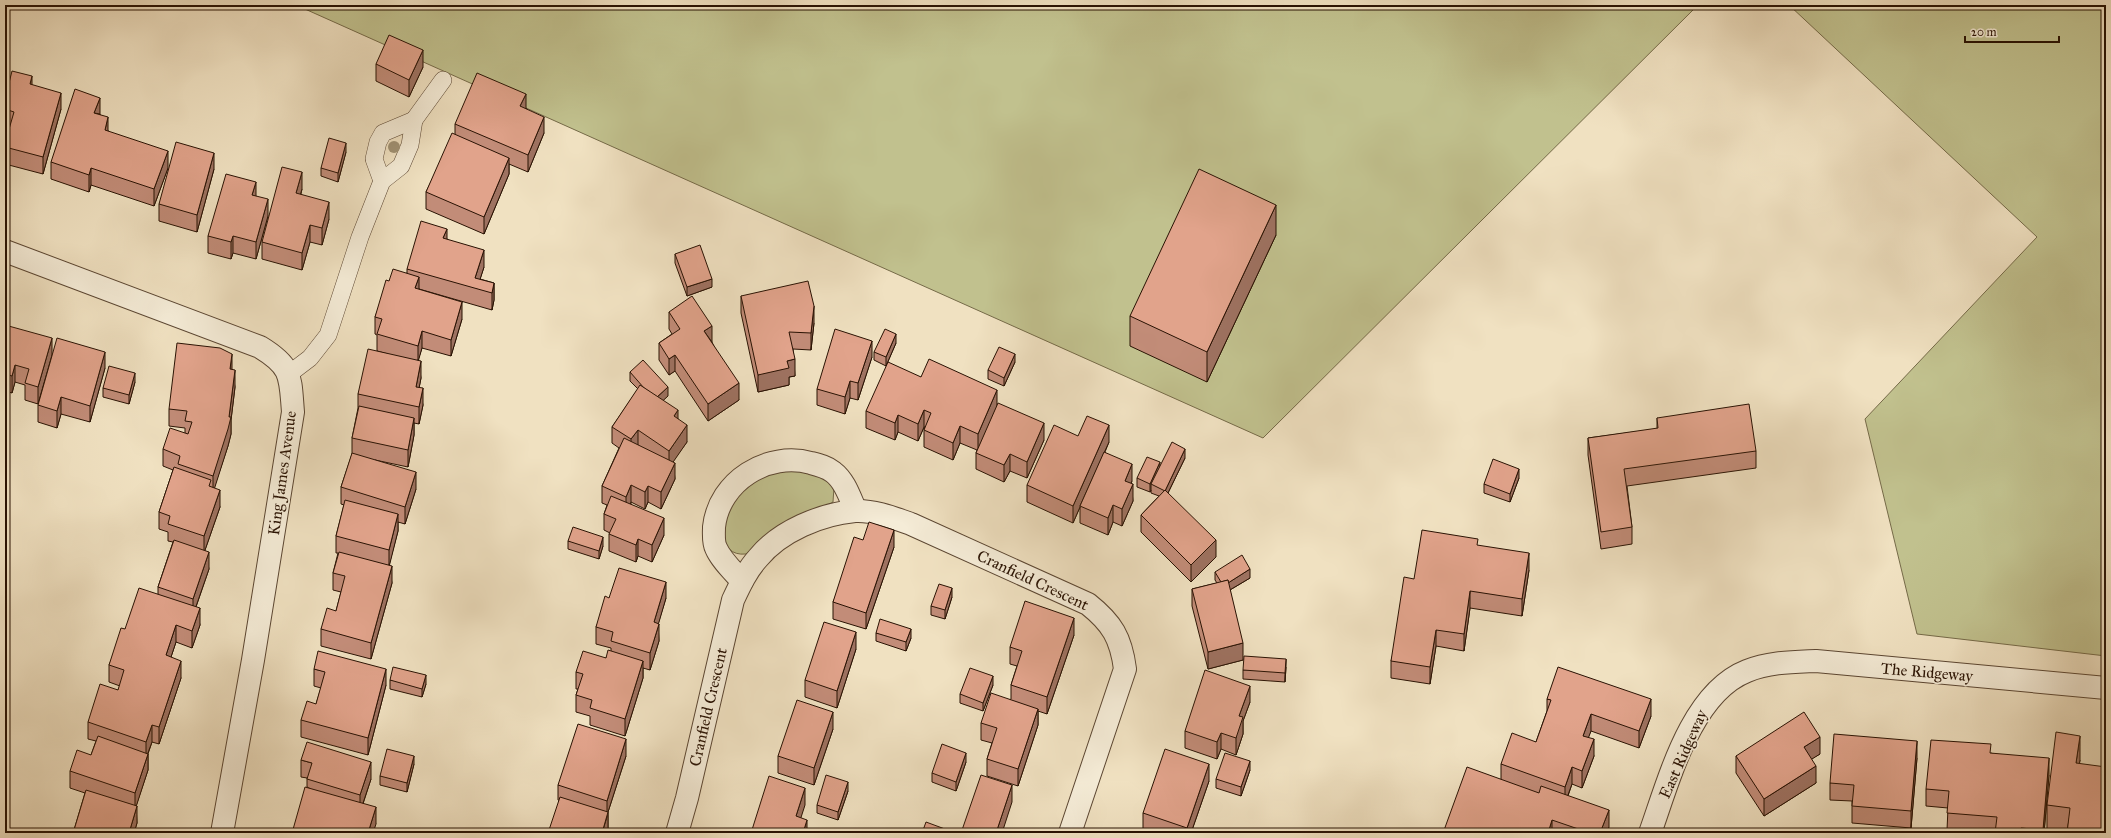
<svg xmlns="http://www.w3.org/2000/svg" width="2111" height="838" viewBox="0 0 2111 838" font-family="'IM FELL Great Primer',serif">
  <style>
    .green { fill: #c1c18e; stroke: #756a48 }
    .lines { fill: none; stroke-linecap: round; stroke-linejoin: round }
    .service-casing { stroke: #5b4632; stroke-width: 18 }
    .minor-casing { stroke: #5b4632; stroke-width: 24 }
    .tertiary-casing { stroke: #5b4632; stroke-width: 24 }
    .service { stroke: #f5ecd7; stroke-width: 17 }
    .minor { stroke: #f5ecd7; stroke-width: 22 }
    .tertiary { stroke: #f5ecd7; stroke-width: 22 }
    .tree { fill: #a09173 }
    .wall { fill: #c28c78; stroke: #291203 }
    .shaded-wall { fill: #9e7261; stroke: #291203 }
    .building { fill: #e1a38b; stroke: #291203 }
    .labels { text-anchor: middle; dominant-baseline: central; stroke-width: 3.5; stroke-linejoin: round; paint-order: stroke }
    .street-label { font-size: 16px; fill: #291203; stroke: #f5ecd7 }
  </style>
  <rect width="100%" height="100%" fill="#f0e1c1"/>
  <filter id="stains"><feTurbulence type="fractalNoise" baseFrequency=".005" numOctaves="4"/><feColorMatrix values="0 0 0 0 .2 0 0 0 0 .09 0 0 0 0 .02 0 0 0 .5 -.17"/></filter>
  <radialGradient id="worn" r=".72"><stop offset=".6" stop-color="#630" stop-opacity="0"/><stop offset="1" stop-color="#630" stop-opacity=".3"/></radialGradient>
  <g class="green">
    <path d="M296 5H1698L1263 438Z"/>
    <path d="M1789 5H2106V656L1917 634 1865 419 2037 237Z"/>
    <path d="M784 469 819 474 834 487 833 502 746 554C716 557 722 519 734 502 737 497 742 492 746 488 757 477 770 474 784 469Z"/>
  </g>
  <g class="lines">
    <defs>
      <g id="service">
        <path d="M382 181 374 159 378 142 383 133 414 120"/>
        <path d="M289 374 310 358 328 335 360 237 382 181 401 166 410 145 414 120 443 80"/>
      </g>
      <g id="minor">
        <path d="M5 251 260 347C293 367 290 377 293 412L253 660 222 833"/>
        <path d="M742 581C733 571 721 560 716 548 713 542 714 533 714 527 719 481 768 451 811 463 819 465 827 467 833 472 845 481 850 498 856 511"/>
        <path d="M677 833 687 798 733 600C740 585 747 570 758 558 780 531 821 514 855 511 874 510 894 518 911 524L1088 604C1112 623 1121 638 1125 669L1070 833"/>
      </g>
      <path id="tertiary" d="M1650 833C1669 780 1691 693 1747 671 1769 662 1793 662 1816 661L2106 688"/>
    </defs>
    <use href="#service" class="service-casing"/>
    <use href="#minor" class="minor-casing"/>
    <use href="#tertiary" class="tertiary-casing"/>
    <use href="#service" class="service"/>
    <use href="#minor" class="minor"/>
    <use href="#tertiary" class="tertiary"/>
  </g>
  <circle class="tree" cx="394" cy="147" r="6"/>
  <g class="wall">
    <path d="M376 64 423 67 409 97 376 81Z"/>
    <path d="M32 85 61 109 43 174 5 164V143L9 127 5 126V99Z"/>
    <path d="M526 108 544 133 528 172 509 164V174L484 234 426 209V192L455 134V124Z"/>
    <path d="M100 114 108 131 168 168 154 206 91 185 89 192 51 179V162Z"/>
    <path d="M346 152 338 182 321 176V168Z"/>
    <path d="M214 169 197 232 159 221V204Z"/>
    <path d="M302 189 301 194 329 219 322 245 310 242 302 270 262 259V242Z"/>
    <path d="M256 196 268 216 256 259 233 253 231 259 208 253V236Z"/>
    <path d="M1276 235 1207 382 1130 346V316Z"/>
    <path d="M447 239 484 267 480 279 494 283V300L492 310 419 289 462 319 451 356 422 348 418 360 421 378 419 388 423 405 419 424 414 423V435L408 467 375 460 416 489 405 524 398 522V531L389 565 392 583 371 659 321 646V629L336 611 341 592 333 590V573L338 553H336V536L344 505 341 504V487L352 454V438L358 408V394L388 354 377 351V335L375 334V317L389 281 407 273V269Z"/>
    <path d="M675 254 712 287 687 296 675 263Z"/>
    <path d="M741 296 814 323 811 350 793 349 795 376 789 377V385L758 392 741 313Z"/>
    <path d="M669 312 712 342 739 400 708 421 675 371 669 375 659 360V343L672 334 669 329Z"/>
    <path d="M5 325 52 355 38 404 25 400V385L15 382 12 393 5 391Z"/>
    <path d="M896 343 886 366 874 360V352Z"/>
    <path d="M872 357 858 400 850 398 845 414 817 405V389Z"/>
    <path d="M1015 362 1004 386 988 379V370Z"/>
    <path d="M105 368 90 422 61 414 57 428 38 422V405Z"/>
    <path d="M232 370 235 387 231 420V434L228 446 214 488 220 507 205 550 209 569 196 607 200 625 192 648 176 642 171 657 181 678 159 744 152 742 148 754V770L136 806 137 823 134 833H74V830L85 793 70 788V771L91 755 96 741 88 739V722L118 690 120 686 109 682V665L125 629 158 594V587L173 542 168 541V532L159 529V512L173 470 163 466V449L185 433V428L169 426V409Z"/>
    <path d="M630 372 668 396 663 400 678 419 687 442 673 461 675 479 661 509 648 502 645 509 631 502V504L664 535 652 562 638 556 636 562 609 551V534L610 533 604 530V514L607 505 602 503V486L619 448 612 443V427L638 389 630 381Z"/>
    <path d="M921 377 997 405 1044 440 1027 478 1010 471 1004 482 976 469V453L977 450 960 443 953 460 924 447V430L925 427H924L918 441 898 432 895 440 866 428V411Z"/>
    <path d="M135 382 129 404 103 397V388Z"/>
    <path d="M1657 418 1756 451V468L1627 486 1632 527V544L1601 549 1588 455V438L1657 429Z"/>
    <path d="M1078 436 1109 442 1105 452 1132 481 1131 483 1133 501 1122 526 1113 522 1108 535 1080 523V507L1073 523 1027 502V485Z"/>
    <path d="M1185 458 1168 493 1216 557 1191 582 1141 532V515L1159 496 1151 493V490L1150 492 1137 487V478L1160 467Z"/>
    <path d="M1519 478 1510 502 1484 493V484Z"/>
    <path d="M863 540 894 547 866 629 833 619V602Z"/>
    <path d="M568 541 603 546 599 559 568 549Z"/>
    <path d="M1478 546 1529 570 1522 616 1470 608 1464 651 1436 646 1430 684 1391 678V661L1414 579Z"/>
    <path d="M1215 572 1250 578 1230 590 1243 660 1208 669 1192 606V589L1217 583 1215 580Z"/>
    <path d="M952 597 945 619 931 615V606Z"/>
    <path d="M609 598H666L658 624 659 641 650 670 643 668V678L625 736 590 725V716L576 712V695L578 689H576V672L606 658 611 651V648L596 644V627Z"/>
    <path d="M876 633 911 638 906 651 876 641Z"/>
    <path d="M1074 635 1047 714 1038 711V725L1018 786 987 776V759L992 743 981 740V723L1011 699V685L1017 666 1010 664V647Z"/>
    <path d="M856 649 837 708 805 697V680Z"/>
    <path d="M1286 667 1285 682 1243 679V670Z"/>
    <path d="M314 669 386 685 368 755 301 737V720L316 704 321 688 314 686Z"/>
    <path d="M390 680 426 684 422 697 390 689Z"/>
    <path d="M993 685 983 711 960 703V694Z"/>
    <path d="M1547 699 1651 716 1639 748 1591 731 1588 737 1594 756 1582 788 1572 784 1568 796 1609 827 1606 833H1443L1501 779V764L1536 742 1547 711Z"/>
    <path d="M1250 702 1243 721V734L1236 755 1221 749 1217 759 1185 748V731Z"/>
    <path d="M833 729 814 785 778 773V756Z"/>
    <path d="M1991 753 2049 775 2044 833H1984L1947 830 1948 808 1926 806V789Z"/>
    <path d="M1820 754 1811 759 1816 783 1764 816 1736 773V756Z"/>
    <path d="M626 756 608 812V829L558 800V785Z"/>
    <path d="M1917 758 1911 828 1852 823V801L1830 800V783Z"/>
    <path d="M301 760 371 779 363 804 376 824 307 787V778L301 777Z"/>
    <path d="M2080 760 2067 831 2047 829V805Z"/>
    <path d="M966 762 956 791 932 782V773Z"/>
    <path d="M414 764 407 792 380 785V776Z"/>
    <path d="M1250 770 1241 796 1216 788V779Z"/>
    <path d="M1209 781 1191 833H1151L1143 830V813Z"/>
    <path d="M848 791 838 820 817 813V805Z"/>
  </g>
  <g class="shaded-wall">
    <path d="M423 50V67L409 97V80Z"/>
    <path d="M32 76V93L30 84Z"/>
    <path d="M61 93V109L43 174V157Z"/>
    <path d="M526 94V111L520 106Z"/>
    <path d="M100 98V114L94 113Z"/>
    <path d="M108 117V134L105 130Z"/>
    <path d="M544 117V133L528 172V155Z"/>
    <path d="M346 143V152L338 182V173Z"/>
    <path d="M168 151V168L154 206V189Z"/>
    <path d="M214 153V169L197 232V215Z"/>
    <path d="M509 158V174L484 234V217Z"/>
    <path d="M91 168V185L89 192V175Z"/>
    <path d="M302 172V189L296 209V193Z"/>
    <path d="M256 182V199L252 195Z"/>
    <path d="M268 199V216L256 259V242Z"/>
    <path d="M329 202V219L322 245V228Z"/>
    <path d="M1276 205V235L1207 382V352Z"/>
    <path d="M310 225V242L302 270V253Z"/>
    <path d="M447 229V245L443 238Z"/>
    <path d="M233 236V253L231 259V242Z"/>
    <path d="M484 250V267L477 289 475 278Z"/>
    <path d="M419 277V294L415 288Z"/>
    <path d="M712 279V287L687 296V287Z"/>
    <path d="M494 283V300L492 310V293Z"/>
    <path d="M462 302V319L451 356V340Z"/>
    <path d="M814 306V323L811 350V333Z"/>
    <path d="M712 326V342L704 331Z"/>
    <path d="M422 331V348L418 362V346Z"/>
    <path d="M896 334V343L886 366V357Z"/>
    <path d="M52 338V355L38 404V387Z"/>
    <path d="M872 341V357L858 400V383Z"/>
    <path d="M105 352V368L90 422V406Z"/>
    <path d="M232 354V371L230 369Z"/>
    <path d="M1015 354V362L1004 386V378Z"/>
    <path d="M675 355V371L669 375V359Z"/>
    <path d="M795 359V376L789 377V385L758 392V375L787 361Z"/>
    <path d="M421 361V378L416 404V387Z"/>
    <path d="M15 365V382L12 393V376Z"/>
    <path d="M235 370V387L231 420V434L228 446 213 493V476L229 417Z"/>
    <path d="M135 373V382L129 404V395Z"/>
    <path d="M850 381V398L845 414V397Z"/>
    <path d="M739 383V400L708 421V404Z"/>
    <path d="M668 387V396L655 408V399Z"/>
    <path d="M423 388V405L419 424V407Z"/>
    <path d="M997 390V407L978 451V434Z"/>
    <path d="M61 397V414L57 428V411Z"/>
    <path d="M678 410V427L674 416Z"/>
    <path d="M924 410V427L918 441V424Z"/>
    <path d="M898 415V432L895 440V423Z"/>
    <path d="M414 418V435L408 467V450Z"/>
    <path d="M1044 423V440L1027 478V462Z"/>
    <path d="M687 425V442L669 468V451Z"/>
    <path d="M1109 425V442L1080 506V507L1073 523V506Z"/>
    <path d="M960 426V443L953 460V443Z"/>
    <path d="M638 430V447L631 456V439Z"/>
    <path d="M1185 449V458L1165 499V491Z"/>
    <path d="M1010 454V471L1004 482V465Z"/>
    <path d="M1160 462V471L1151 484V490L1150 492V484Z"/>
    <path d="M675 463V479L661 509V492Z"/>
    <path d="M1132 464V481L1125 497V481Z"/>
    <path d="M1519 469V478L1510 502V494Z"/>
    <path d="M416 472V489L405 524V507Z"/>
    <path d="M1133 484V501L1122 526V509Z"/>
    <path d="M631 485V502L626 514V497Z"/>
    <path d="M648 486V502L645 509V492Z"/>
    <path d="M220 490V507L204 553V536Z"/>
    <path d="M1113 505V522L1108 535V518Z"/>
    <path d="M398 514V531L389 567V550Z"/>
    <path d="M664 518V535L652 562V545Z"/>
    <path d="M894 530V547L866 629V613Z"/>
    <path d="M603 537V546L599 559V551Z"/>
    <path d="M638 539V556L636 562V545Z"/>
    <path d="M1216 540V557L1191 582V565Z"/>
    <path d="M209 552V569L193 615V599Z"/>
    <path d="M1529 553V570L1522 616V599Z"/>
    <path d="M392 566V583L371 659V643Z"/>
    <path d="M1250 569V578L1223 594V586Z"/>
    <path d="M666 582V598L654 639V622Z"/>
    <path d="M952 588V597L945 619V610Z"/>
    <path d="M1470 591V608L1464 651V634Z"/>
    <path d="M200 608V625L192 648V631Z"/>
    <path d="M1074 618V635L1047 714V697Z"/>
    <path d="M659 624V641L650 670V653Z"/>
    <path d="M176 625V642L166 672V655Z"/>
    <path d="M911 629V638L906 651V642Z"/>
    <path d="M1436 630V646L1430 684V667Z"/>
    <path d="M856 632V649L837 708V691Z"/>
    <path d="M1243 643V660L1208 669V652Z"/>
    <path d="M1286 659V667L1285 682V673Z"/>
    <path d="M181 661V678L159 744V727Z"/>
    <path d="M643 661V678L625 736V719Z"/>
    <path d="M386 669V685L368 755V738Z"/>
    <path d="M426 675V684L422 697V689Z"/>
    <path d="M993 676V685L983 711V703Z"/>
    <path d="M1250 686V702L1243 721V734L1236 755V738L1239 716Z"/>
    <path d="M1651 699V716L1639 748V731Z"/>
    <path d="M1038 709V725L1018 786V769Z"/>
    <path d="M833 712V729L814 785V768Z"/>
    <path d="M1591 714V731L1583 752V736Z"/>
    <path d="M152 725V742L146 758V742Z"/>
    <path d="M1221 733V749L1217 759V742Z"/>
    <path d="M2080 736V760L2076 787V763Z"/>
    <path d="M1820 737V754L1804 764V747Z"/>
    <path d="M626 739V756L608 812V829L607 833H602L607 817V801Z"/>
    <path d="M1594 739V756L1582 788V771Z"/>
    <path d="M1917 741V758L1911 828V811Z"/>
    <path d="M966 753V762L956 791V782Z"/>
    <path d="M148 754V770L135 810V793Z"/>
    <path d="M414 756V764L407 792V783Z"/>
    <path d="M2049 758V775L2044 833H2043Z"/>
    <path d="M1250 761V770L1241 796V787Z"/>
    <path d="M371 762V779L360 812V795Z"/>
    <path d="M1209 764V781L1191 833H1187V828Z"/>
    <path d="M1816 766V783L1764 816V799Z"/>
    <path d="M1572 767V784L1565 803V787Z"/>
    <path d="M2106 769V793H2103Z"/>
    <path d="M848 782V791L838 820V812Z"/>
    <path d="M1012 785V802L1002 833H996Z"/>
    <path d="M805 788V805L796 833V816Z"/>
    <path d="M137 806V823L134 833H129Z"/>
    <path d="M376 807V824L373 833H368Z"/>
    <path d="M1609 810V827L1606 833H1600Z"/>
    <path d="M807 820V833H803Z"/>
    <path d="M1552 820V833H1548Z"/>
  </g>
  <g class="building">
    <path d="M389 35 423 50 409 80 376 64Z"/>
    <path d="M12 71 32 76 30 84 61 93 43 157 5 147V143L14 112 5 109V99Z"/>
    <path d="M477 73 526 94 520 106 544 117 528 155 455 124Z"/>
    <path d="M75 89 100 98 94 113 108 117 105 130 168 151 154 189 91 168 89 175 51 162Z"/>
    <path d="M452 133 509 158 484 217 426 192Z"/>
    <path d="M329 138 346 143 338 173 321 168Z"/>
    <path d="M176 142 214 153 197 215 159 204Z"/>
    <path d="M282 167 302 172 296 193 329 202 322 228 310 225 302 253 262 242Z"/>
    <path d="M1199 169 1276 205 1207 352 1130 316Z"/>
    <path d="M226 174 256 182 252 195 268 199 256 242 233 236 231 242 208 236Z"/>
    <path d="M421 221 447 229 443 238 484 250 475 278 494 283 492 293 407 269Z"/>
    <path d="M700 245 712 279 687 287 675 254Z"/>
    <path d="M393 269 419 277 415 288 462 302 451 340 422 331 418 346 377 334 382 319 375 317 386 280 389 281Z"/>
    <path d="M808 281 814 306 811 333 789 332 795 359 787 361 789 368 758 375 741 296Z"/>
    <path d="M692 296 712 326 704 331 739 383 708 404 675 355 669 359 659 343 680 329 669 312Z"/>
    <path d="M5 325 52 338 38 387 25 383 29 369 15 365 12 376 5 374Z"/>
    <path d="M835 329 872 341 858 383 850 381 845 397 817 389Z"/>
    <path d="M885 329 896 334 886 357 874 352Z"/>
    <path d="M57 338 105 352 90 406 61 397 57 411 38 405Z"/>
    <path d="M177 343 220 348 232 354 230 369 235 370 229 417H231L228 429 213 476 178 464 180 456 163 449 170 428 188 434 192 422 185 421 187 411 169 409Z"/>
    <path d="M999 347 1015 354 1004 378 988 370Z"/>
    <path d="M368 349 421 361 416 387 423 388 419 407 358 394Z"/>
    <path d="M929 359 997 390 978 434 960 426 953 443 924 430 931 413 924 410 918 424 898 415 895 423 866 411 888 362 921 377Z"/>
    <path d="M643 360 668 387 657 397 644 388 630 372Z"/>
    <path d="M109 366 135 373 129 395 103 388Z"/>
    <path d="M640 385 678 410 674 416 687 425 669 451 638 430 631 439 612 427Z"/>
    <path d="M998 403 1044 423 1027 462 1010 454 1004 465 976 453Z"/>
    <path d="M1749 404 1756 451 1624 469 1632 527 1601 532 1588 438 1658 428 1657 418Z"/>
    <path d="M359 406 414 418 408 450 352 438Z"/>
    <path d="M1087 416 1109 425 1073 506 1027 485 1054 425 1078 436Z"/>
    <path d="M624 438 675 463 661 492 648 486 645 492 631 485 626 497 602 486Z"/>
    <path d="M1172 442 1185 449 1165 491 1151 484Z"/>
    <path d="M1104 452 1132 464 1125 481 1133 484 1122 509 1113 505 1108 518 1080 506Z"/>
    <path d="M352 453 416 472 405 507 341 487Z"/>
    <path d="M1147 457 1160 462 1150 484 1137 478Z"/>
    <path d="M1493 459 1519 469 1510 494 1484 484Z"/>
    <path d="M174 467 211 480 209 486 220 490 204 536 168 524 170 516 159 512Z"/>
    <path d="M1165 490 1216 540 1191 565 1141 515Z"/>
    <path d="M611 496 664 518 652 545 638 539 636 545 609 534 616 519 604 514Z"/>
    <path d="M345 500 398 514 389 550 336 536Z"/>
    <path d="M869 522 894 530 866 613 833 602 854 537 863 540Z"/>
    <path d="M573 527 603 537 599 551 568 541Z"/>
    <path d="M1422 530 1478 539 1477 545 1529 553 1522 599 1470 591 1464 634 1436 630 1430 667 1391 661 1404 577 1414 579Z"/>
    <path d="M174 540 209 552 193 599 158 587Z"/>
    <path d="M339 552 392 566 371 643 321 629 327 608 336 611 345 576 333 573Z"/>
    <path d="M1242 555 1250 569 1228 583V580L1221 582 1215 572Z"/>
    <path d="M619 568 666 582 654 622 659 624 650 653 611 641 613 632 596 627 605 596 609 598Z"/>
    <path d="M1228 580 1243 643 1208 652 1192 589Z"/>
    <path d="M939 584 952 588 945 610 931 606Z"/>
    <path d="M139 588 200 608 192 631 176 625 166 655 181 661 159 727 152 725 146 742 88 722 100 684 118 690 124 670 109 665 121 628 125 629Z"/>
    <path d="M1025 601 1074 618 1047 697 1011 685 1022 651 1010 647Z"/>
    <path d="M880 619 911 629 906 642 876 633Z"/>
    <path d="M824 622 856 632 837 691 805 680Z"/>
    <path d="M608 650 643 661 625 719 590 708 592 700 576 695 583 674 576 672 583 651 606 658Z"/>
    <path d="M318 651 386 669 368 738 301 720 307 701 316 704 325 672 314 669Z"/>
    <path d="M1244 656 1286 659 1285 673 1243 670Z"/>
    <path d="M393 667 426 675 422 689 390 680Z"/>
    <path d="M1558 667 1651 699 1639 731 1591 714 1583 736 1594 739 1582 771 1572 767 1565 787 1501 764 1512 733 1536 742 1551 700 1547 699Z"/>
    <path d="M970 668 993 676 983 703 960 694Z"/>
    <path d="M1205 670 1250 686 1239 716 1243 717 1236 738 1221 733 1217 742 1185 731Z"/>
    <path d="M991 693 1038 709 1018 769 987 759 997 728 981 723Z"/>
    <path d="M797 700 833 712 814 768 778 756Z"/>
    <path d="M1804 712 1820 737 1804 747 1816 766 1764 799 1736 756Z"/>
    <path d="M578 724 626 739 607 801 558 785Z"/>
    <path d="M2056 732 2080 736 2076 763 2106 767 2103 793H2106V833H2067L2070 808 2047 805Z"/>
    <path d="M1834 734 1917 741 1911 811 1852 806 1854 785 1830 783Z"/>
    <path d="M98 736 148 754 135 793 70 771 77 750 91 755Z"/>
    <path d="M1931 740 1991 744 1990 753 2049 758 2043 830 2021 828 2020 833H1995L1997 817 1947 813 1949 791 1926 789Z"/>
    <path d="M307 742 371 762 360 795 307 779 312 763 301 760Z"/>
    <path d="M942 744 966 753 956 782 932 773Z"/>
    <path d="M387 749 414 756 407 783 380 776Z"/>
    <path d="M1165 749 1209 764 1187 828 1143 813Z"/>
    <path d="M1225 753 1250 761 1241 787 1216 779Z"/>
    <path d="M1467 767 1539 793 1541 786 1609 810 1600 833H1590L1552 820 1548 833H1443Z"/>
    <path d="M826 775 848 782 838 812 817 805Z"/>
    <path d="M981 775 1012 785 996 833H961Z"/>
    <path d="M769 776 805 788 796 816 807 820 803 833H751Z"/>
    <path d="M305 787 376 807 368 833H292Z"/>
    <path d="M86 790 137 806 129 833H83L74 830Z"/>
    <path d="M560 797 608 812 602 833H548Z"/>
    <path d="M926 822 953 832 952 833H922Z"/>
    <path d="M1135 831 1140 833H1134Z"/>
  </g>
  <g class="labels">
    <g class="street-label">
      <text transform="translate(282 473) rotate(-82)">King James Avenue</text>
      <text transform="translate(1033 580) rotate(25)">Cranfield Crescent</text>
      <text transform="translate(1927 672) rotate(5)">The Ridgeway</text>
      <text transform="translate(708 707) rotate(-77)">Cranfield Crescent</text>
      <text transform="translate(1683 754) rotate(-66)">East Ridgeway</text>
    </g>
  </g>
  <rect width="2111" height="838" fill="none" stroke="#f0e1c1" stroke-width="20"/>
  <rect x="6" y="6" width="2099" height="826" fill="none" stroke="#291203" stroke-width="2"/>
  <rect x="10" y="10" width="2091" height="818" fill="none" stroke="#291203"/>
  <path d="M1965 36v6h94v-6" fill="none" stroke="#291203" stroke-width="2"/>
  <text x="1971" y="36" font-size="12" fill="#291203" stroke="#f5ecd7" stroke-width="3" paint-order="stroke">20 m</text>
  <rect width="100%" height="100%" filter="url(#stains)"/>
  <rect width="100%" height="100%" fill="url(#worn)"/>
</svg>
